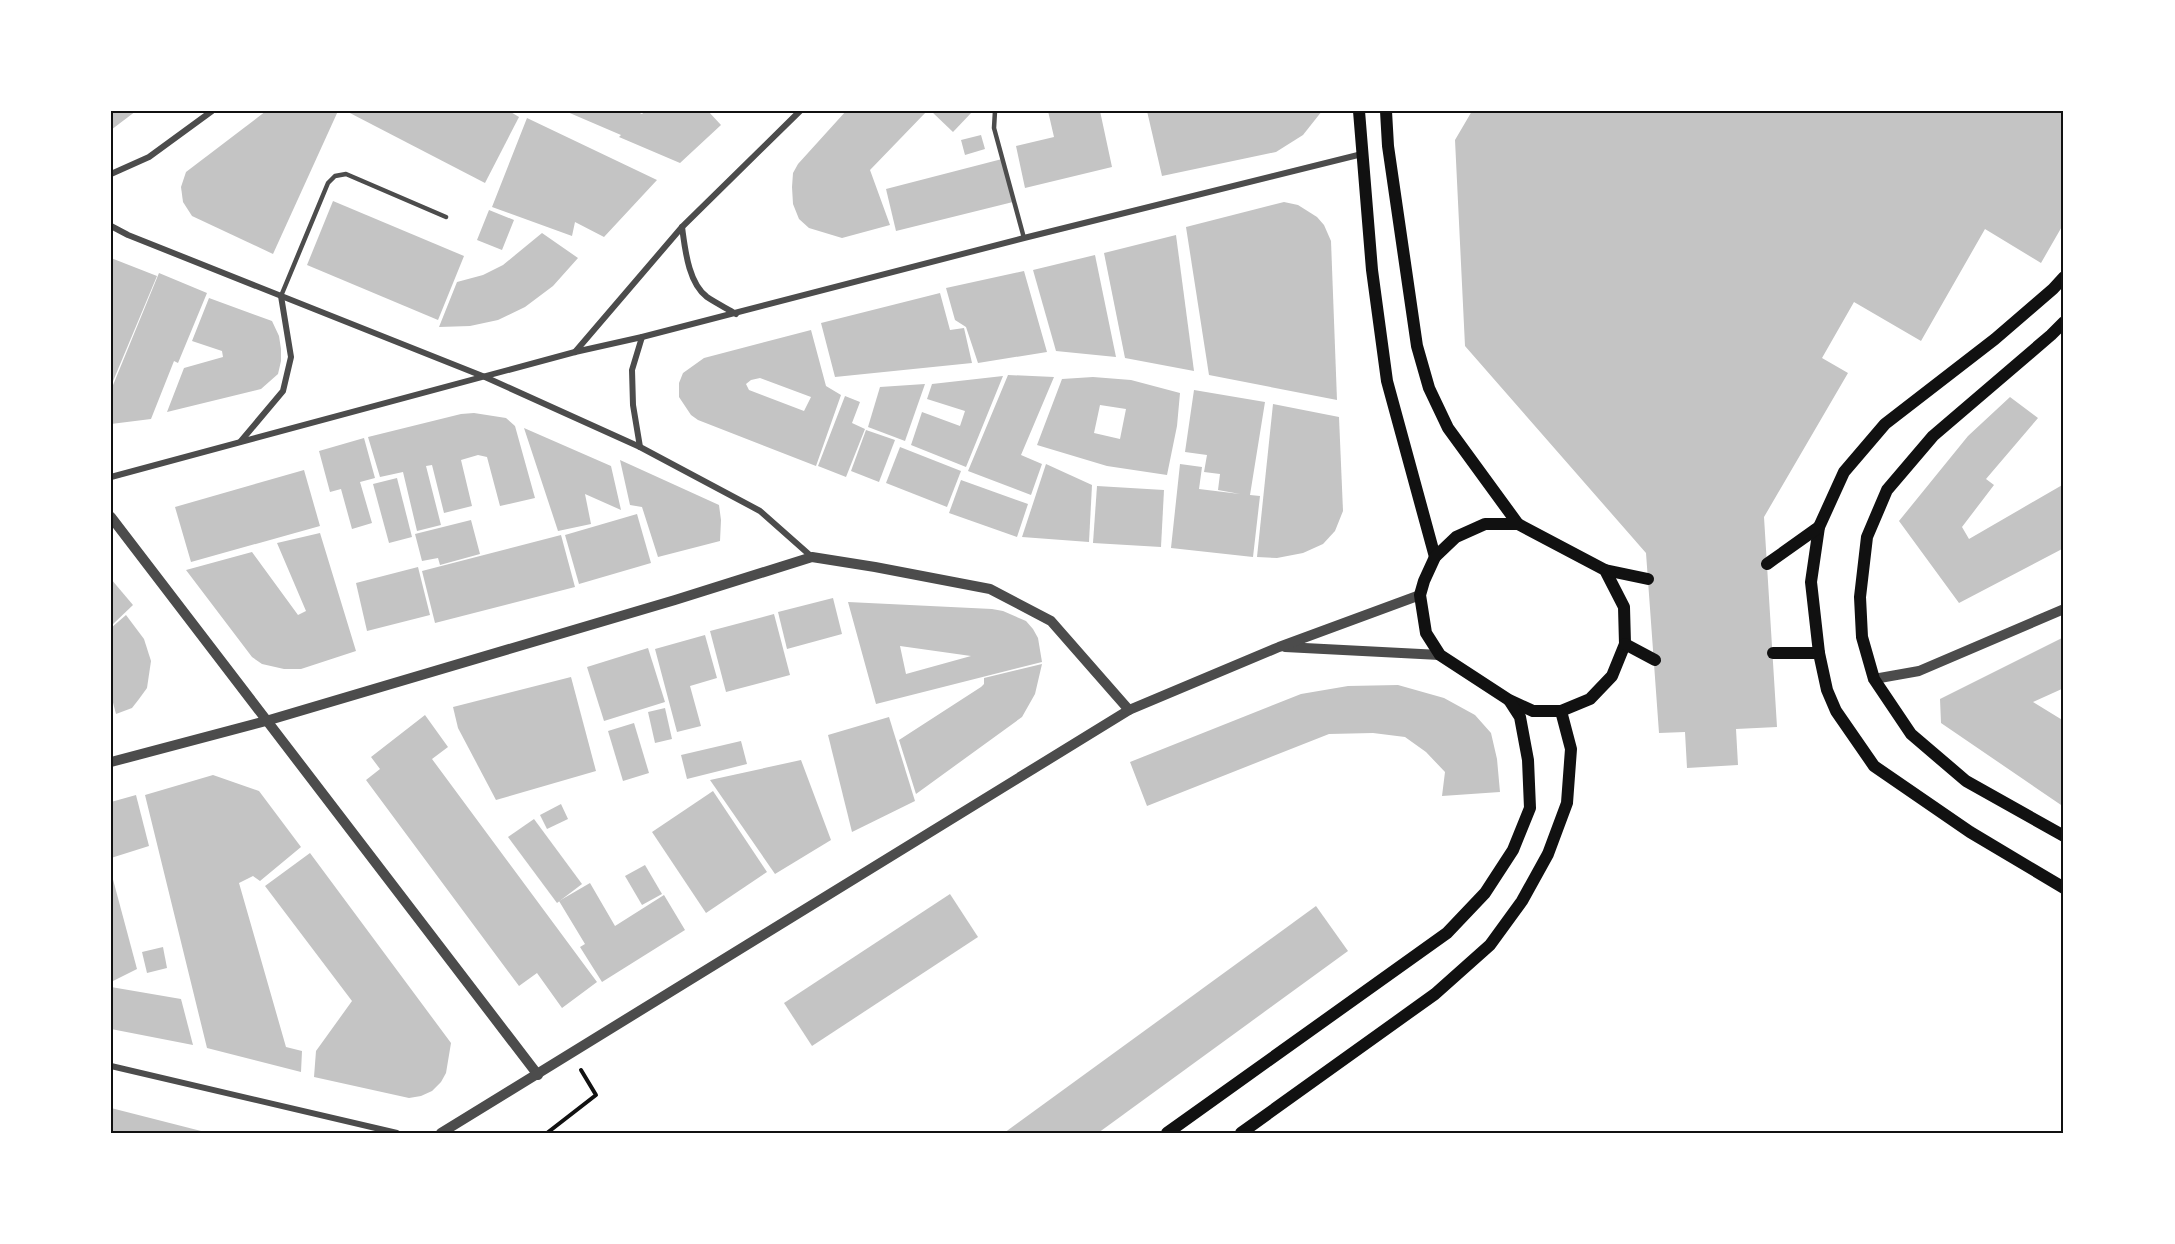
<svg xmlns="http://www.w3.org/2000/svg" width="2175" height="1244" viewBox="0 0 2175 1244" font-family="Barlow,sans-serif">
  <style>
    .building { fill: #c4c4c4; fill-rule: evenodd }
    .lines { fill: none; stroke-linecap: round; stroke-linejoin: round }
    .path { stroke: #111; stroke-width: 4 }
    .service { stroke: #4c4c4c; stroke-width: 4.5 }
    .minor { stroke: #4c4c4c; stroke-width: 6 }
    .tertiary { stroke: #4c4c4c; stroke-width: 10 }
    .secondary { stroke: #111; stroke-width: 12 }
    .neatline { fill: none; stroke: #111; stroke-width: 2 }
  </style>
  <rect width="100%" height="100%" fill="#fff"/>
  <g class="building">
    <path d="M111 111H136L111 130Z"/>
    <path d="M266 111H338L273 254 192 216 183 202 181 187 186 172Z"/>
    <path d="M346 111H509L519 117 485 183Z"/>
    <path d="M565 111H635L642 114 645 111H708L721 125 680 163 619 137 621 135Z"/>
    <path d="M846 111H927L870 170 890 225 842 238 809 228 799 219 793 204 792 187 793 173 798 164Z"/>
    <path d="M931 111H973L953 132Z"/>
    <path d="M1048 111H1100L1112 167 1025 188 1016 146 1054 137Z"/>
    <path d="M1147 111H1322L1303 135 1276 152 1162 176Z"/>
    <path d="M1472 111H2064V223L2041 263 1985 229 1921 341 1854 302 1822 358 1848 373 1764 517 1777 727 1736 729 1738 765 1687 768 1685 732 1659 733 1646 553 1465 346 1455 140Z"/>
    <path d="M527 118 657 180 604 237 575 222 572 236 492 207Z"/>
    <path d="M981 135 985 149 965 155 961 140Z"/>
    <path d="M1002 159 1013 202 896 231 886 189Z"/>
    <path d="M333 201 464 256 438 320 307 265Z"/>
    <path d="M1284 202 1298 205 1317 217 1324 225 1331 241 1337 400 1209 375 1186 227Z"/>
    <path d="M489 210 514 220 502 250 477 240Z"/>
    <path d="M542 233 578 258 553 286 525 307 498 320 470 326 439 327 457 282 483 275 503 265Z"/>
    <path d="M1176 235 1194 371 1125 358 1104 253Z"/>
    <path d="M1095 255 1116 357 1056 351 1033 270Z"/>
    <path d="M111 258 157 276 111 386Z"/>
    <path d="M1024 271 1047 352 978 363 966 327 955 320 946 288Z"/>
    <path d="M159 273 207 293 178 363 174 361 151 419 111 424V390Z"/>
    <path d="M940 293 950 330 964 328 972 363 835 377 821 323Z"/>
    <path d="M209 298 272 321 279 336 281 349V361L278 374 261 389 167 412 184 368 223 357 222 351 192 341Z"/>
    <path d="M811 330 826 386 841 395 816 466 698 420 691 415 679 397V383L683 373 704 358ZM760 378 811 397 804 411 749 390 746 384 751 380Z"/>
    <path d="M1008 375 1054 377 1021 455 1042 464 1031 495 968 471Z"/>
    <path d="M1003 376 966 467 911 445 922 412 960 426 965 411 927 399 932 384Z"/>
    <path d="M1093 377 1131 380 1180 393 1177 426 1167 475 1107 466 1037 445 1062 379ZM1100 405 1126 409 1120 439 1094 433Z"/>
    <path d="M925 384 905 441 868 427 880 387Z"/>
    <path d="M1194 390 1265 402 1250 495 1260 496 1253 557 1171 548 1180 464 1202 467 1199 489 1240 494 1218 490 1220 474 1204 472 1207 455 1185 452Z"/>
    <path d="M845 396 860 402 852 423 865 429 846 477 818 466Z"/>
    <path d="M2010 397 2038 418 1986 479 1994 485 1962 527 1969 539 2064 484V548L1959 603 1899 521 1968 436Z"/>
    <path d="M1273 404 1339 417 1343 511 1335 531 1323 544 1303 553 1277 558 1257 557Z"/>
    <path d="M474 413 506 418 515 426 535 498 500 506 487 457 478 455 461 460 472 506 444 513 432 465 426 466 441 525 417 531 403 472 380 477 368 437 461 414Z"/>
    <path d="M524 428 611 466 621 510 585 494 591 524 558 531Z"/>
    <path d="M866 430 895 440 879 482 851 471Z"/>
    <path d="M364 438 375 478 360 482 372 523 352 529 341 489 330 492 319 451Z"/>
    <path d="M900 447 961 471 947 507 886 483Z"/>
    <path d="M620 460 719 505 721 520 720 541 658 557 642 507 630 505Z"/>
    <path d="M1046 464 1092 485 1089 542 1022 537Z"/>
    <path d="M304 470 320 526 191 562 175 507Z"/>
    <path d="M397 478 412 537 389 543 373 484Z"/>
    <path d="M961 480 1028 504 1017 537 949 513Z"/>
    <path d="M1097 486 1164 490 1161 547 1093 543Z"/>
    <path d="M637 514 651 563 579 584 565 535Z"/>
    <path d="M471 520 480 554 440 565 438 558 422 561 415 534Z"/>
    <path d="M320 533 356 651 301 669H284L262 664 252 657 186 570 252 552 298 615 306 611 277 543Z"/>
    <path d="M561 535 575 587 435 623 422 571Z"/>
    <path d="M418 567 430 615 367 631 356 583Z"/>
    <path d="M111 579 133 605 111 626Z"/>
    <path d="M833 598 842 634 787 649 778 612Z"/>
    <path d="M848 602 992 609 1003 611 1026 621 1033 629 1038 638 1042 662 876 704ZM900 646 971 656 906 674Z"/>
    <path d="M774 614 790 675 726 692 710 631Z"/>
    <path d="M126 615 144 639 151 661 147 688 139 699 132 708 116 714 111 695V628Z"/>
    <path d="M705 635 717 678 690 686 701 726 677 732 655 649Z"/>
    <path d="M2064 637V688L2033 702 2064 721V807L1941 723 1940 699Z"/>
    <path d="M648 648 665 702 604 721 587 667Z"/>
    <path d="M1042 664 1035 694 1022 717 916 794 899 740 981 687 984 684V678Z"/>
    <path d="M571 677 596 771 496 800 458 728 453 707Z"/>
    <path d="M1398 685 1444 698 1475 715 1491 733 1497 759 1500 792 1442 796 1445 772 1426 752 1405 737 1373 733 1329 734 1147 806 1130 762 1301 694 1348 686Z"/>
    <path d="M665 708 672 739 655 743 648 712Z"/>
    <path d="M425 715 448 747 432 759 597 982 562 1008 537 973 519 986 366 780 380 769 371 757Z"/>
    <path d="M889 717 915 801 852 832 828 735Z"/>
    <path d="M634 723 649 773 623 781 608 731Z"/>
    <path d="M741 741 747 764 687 779 681 755Z"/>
    <path d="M801 760 831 840 775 874 710 780Z"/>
    <path d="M213 775 259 791 301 847 260 881 253 876 239 883 286 1047 302 1051 301 1072 207 1048 145 795Z"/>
    <path d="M713 791 767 872 706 913 652 832Z"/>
    <path d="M136 795 149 846 111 858V802Z"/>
    <path d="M561 804 568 819 547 829 540 815Z"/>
    <path d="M534 819 582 884 557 903 508 837Z"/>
    <path d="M310 853 451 1043 446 1073 441 1082 432 1091 421 1096 409 1098 314 1077 316 1051 352 1001 265 886Z"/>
    <path d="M645 865 662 894 642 905 625 876Z"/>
    <path d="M111 872 137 969 111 982Z"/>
    <path d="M590 883 615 926 664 895 685 930 602 982 580 947 585 944 559 901Z"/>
    <path d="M950 894 978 937 812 1046 784 1003Z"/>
    <path d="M1316 906 1348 951 1098 1133H1004Z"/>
    <path d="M163 947 167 968 147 973 142 952Z"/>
    <path d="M111 987 181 999 193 1045 111 1029Z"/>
    <path d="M111 1108 205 1132V1133H111Z"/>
  </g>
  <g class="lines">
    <path class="path" d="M547 1133 596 1095 581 1070"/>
    <g class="service">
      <path d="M995 111 994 128 1024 238"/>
      <path d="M281 296 328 183 335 176 346 174 446 217"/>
    </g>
    <g class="minor">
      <path d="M111 174 149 157 212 111"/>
      <path d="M111 226 128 235 485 377 640 447 760 511 812 557"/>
      <path d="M682 227C685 248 688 283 707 297 716 303 726 308 736 314"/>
      <path d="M575 352 682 227 800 111"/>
      <path d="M241 441 283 391 291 357 281 296"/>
      <path d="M640 447 633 405 632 370 642 337"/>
      <path d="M111 477 575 352 642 337 1024 238 1362 154"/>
      <path d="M111 1066 397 1133"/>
    </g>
    <g class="tertiary">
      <path d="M111 517 538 1075"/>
      <path d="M1285 647 1440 655"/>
      <path d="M1874 679 1919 671 2064 609"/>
      <path d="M111 762 266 721 675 600 812 557 875 567 990 589 1051 621 1129 710"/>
      <path d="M441 1133 1129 710 1279 647 1420 595"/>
    </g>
    <g class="secondary">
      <path d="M1359 111 1372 270 1387 381 1435 557"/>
      <path d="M1386 111 1388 146 1417 346 1429 388 1448 428 1518 524"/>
      <path d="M2064 277 2053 289 1995 339 1885 424 1844 472 1819 527 1811 582 1819 653 1827 690 1836 711 1874 766 1970 832 2064 888"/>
      <path d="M2064 322 2051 335 1933 436 1887 490 1867 537 1860 597 1862 637 1874 679 1911 734 1966 781 2064 836"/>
      <path d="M1485 524H1518L1605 570 1624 607 1625 644 1612 676 1590 699 1561 711H1533L1509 700 1440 655 1426 633 1420 595 1424 581 1435 557 1456 537Z"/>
      <path d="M1767 564 1819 527"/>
      <path d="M1605 570 1648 579"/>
      <path d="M1625 644 1655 660"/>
      <path d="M1773 653H1819"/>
      <path d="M1167 1133 1447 933 1485 893 1513 850 1530 808 1528 760 1520 717 1509 700"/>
      <path d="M1241 1133 1435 994 1490 945 1522 901 1548 854 1567 803 1571 749 1561 711"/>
    </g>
  </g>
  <rect width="2175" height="1244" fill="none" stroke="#ffffff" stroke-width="225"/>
  <rect x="112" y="112" width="1950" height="1020" class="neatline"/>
</svg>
